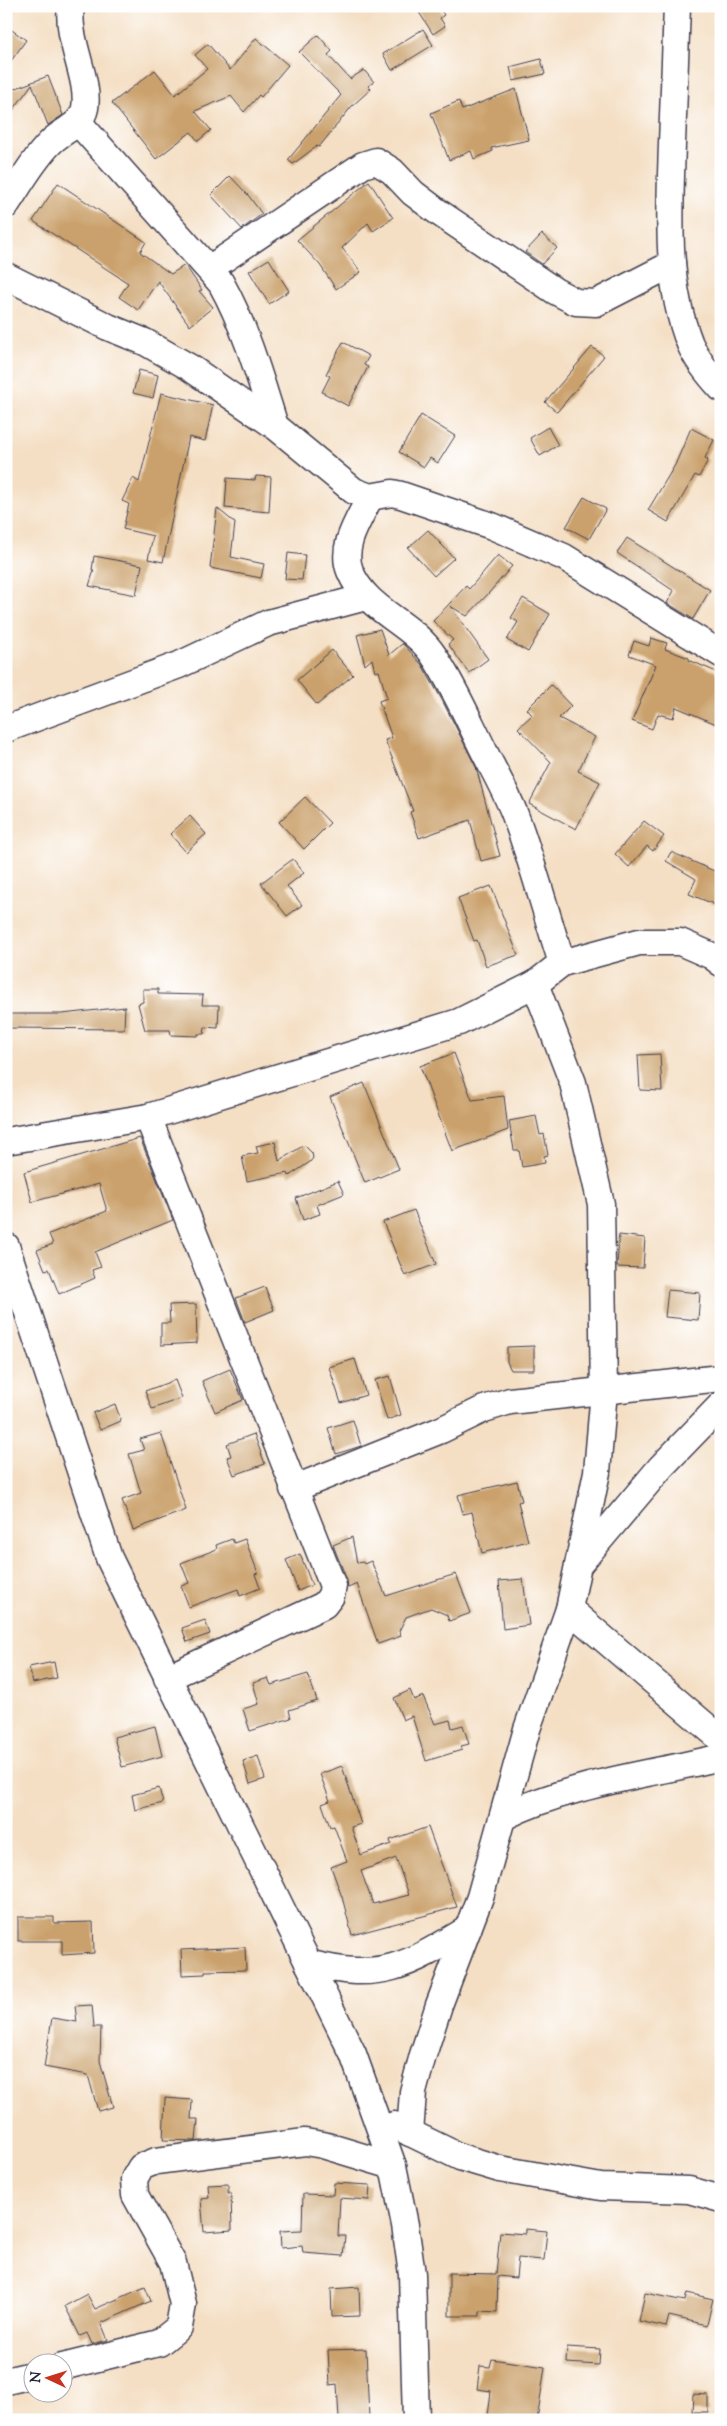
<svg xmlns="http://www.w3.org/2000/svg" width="727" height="2426" viewBox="0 0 727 2426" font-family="'Sorts Mill Goudy',serif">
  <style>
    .building { fill: #caa16c; fill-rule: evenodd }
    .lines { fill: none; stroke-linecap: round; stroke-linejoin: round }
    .minor-casing { stroke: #423e50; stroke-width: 29 }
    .minor { stroke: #fff; stroke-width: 26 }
  </style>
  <rect width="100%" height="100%" fill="#fff"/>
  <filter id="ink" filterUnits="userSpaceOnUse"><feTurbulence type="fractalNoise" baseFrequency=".02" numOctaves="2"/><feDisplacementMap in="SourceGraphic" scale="10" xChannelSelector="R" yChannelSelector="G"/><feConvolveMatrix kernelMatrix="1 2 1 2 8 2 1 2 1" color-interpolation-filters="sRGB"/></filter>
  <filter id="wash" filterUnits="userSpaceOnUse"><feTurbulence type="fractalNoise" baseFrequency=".0096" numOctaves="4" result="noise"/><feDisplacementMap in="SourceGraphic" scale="20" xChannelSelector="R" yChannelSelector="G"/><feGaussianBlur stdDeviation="1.12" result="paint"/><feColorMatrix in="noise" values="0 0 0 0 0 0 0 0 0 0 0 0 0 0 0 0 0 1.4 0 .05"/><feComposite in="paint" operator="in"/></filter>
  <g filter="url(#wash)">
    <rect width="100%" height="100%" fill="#f4dfc4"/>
    <g id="blocks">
      <g class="building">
        <path d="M415 6H438L444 15 440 18 445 26 433 34Z"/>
        <path d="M6 26 26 40 6 68Z"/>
        <path d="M423 29 433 45 392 70 383 54Z"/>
        <path d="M318 35 332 51 328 55 350 79 364 70 374 82 368 86 371 89 352 106 319 147 317 146 293 164 288 160 341 95 299 52Z"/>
        <path d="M256 38 288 65 261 97 259 95 244 112 231 96 195 111 211 130 198 141 191 132 156 159 112 103 155 70 175 95 207 69 195 55 208 44 230 70Z"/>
        <path d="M541 59 545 74 513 81 510 67Z"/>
        <path d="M48 76 63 115 48 125 32 84 6 120V92Z"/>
        <path d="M516 89 529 140 491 148 493 151 474 159 471 151 449 160 431 113 459 101 462 110Z"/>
        <path d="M230 176 248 195 262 214 242 229 211 195Z"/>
        <path d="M369 181 393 218 373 231 368 223 342 248 361 272 336 289 320 265 297 240Z"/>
        <path d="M58 183 146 242 140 252 171 274 185 265 202 290 199 291 213 307 190 326 158 281 138 310 119 297 128 283 33 221Z"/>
        <path d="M542 234 557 248 542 264 525 252Z"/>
        <path d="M269 259 289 291 269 304 249 271Z"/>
        <path d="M343 342 369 356 364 365 368 367 348 406 322 392 330 376 326 374Z"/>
        <path d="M592 347 604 356 557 412 545 402Z"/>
        <path d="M139 370 158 375 153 398 133 393Z"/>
        <path d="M161 393 213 405 205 441 189 437 163 562 148 559 153 536 123 529 129 504 122 501 133 478 139 482Z"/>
        <path d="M421 415 455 436 438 463 430 458 424 467 399 452Z"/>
        <path d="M548 427 558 445 540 456 530 438Z"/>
        <path d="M691 428 714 440 705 458 708 460 699 477 695 475 668 522 648 510 675 465Z"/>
        <path d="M256 476 271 477 269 512 225 508 227 478 255 480Z"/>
        <path d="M584 497 606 509 589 539 566 527Z"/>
        <path d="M217 508 235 523 231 557 264 564 261 578 210 568Z"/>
        <path d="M428 530 454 558 434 576 408 548Z"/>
        <path d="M627 538 710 590 693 619 667 603 674 591 617 553Z"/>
        <path d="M288 553 305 555 302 580 285 579Z"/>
        <path d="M498 555 512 566 488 594 467 616 450 606 488 659 469 673 448 644 453 640 433 621 466 586 469 589Z"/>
        <path d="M94 556 142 565 136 595 89 586 94 570H92Z"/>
        <path d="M523 598 550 614 528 652 507 640 518 622 511 618Z"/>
        <path d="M380 629 389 655 402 644 404 645 422 665 441 698 476 767 500 856 481 861 470 820 419 838 410 812 413 811 385 740 392 738 379 701 387 698 379 671 375 672 372 659 365 665 357 635Z"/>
        <path d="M651 638 667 643 665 649 689 658V660L721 674V726L676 707 673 718 658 714 652 729 632 721 656 665 629 655 634 641 649 646Z"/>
        <path d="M332 650 353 675 317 705 297 680Z"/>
        <path d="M551 685 571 706 559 718 595 737 578 771 600 782 576 829 529 804 551 762 518 728 532 715 527 709Z"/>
        <path d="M305 797 330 823 304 849 279 822Z"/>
        <path d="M190 816 206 834 186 852 170 834Z"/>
        <path d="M644 821 664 836 653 851 647 846 629 867 615 854Z"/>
        <path d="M671 852 721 874V907L689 894 696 879 666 861Z"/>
        <path d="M293 859 304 873 287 886 302 905 287 916 261 883Z"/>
        <path d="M491 886 518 955 486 966 477 940 474 941 458 898Z"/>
        <path d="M143 989H158V994L203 995 202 1005H219L218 1028 205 1027 204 1034H198V1036L171 1035 170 1030H145L138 1004 143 1002Z"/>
        <path d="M125 1007 124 1029 8 1028V1014H62Z"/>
        <path d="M454 1053 472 1100 504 1096 508 1130 452 1151 420 1066Z"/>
        <path d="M660 1054 662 1091 640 1090 638 1055Z"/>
        <path d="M364 1083 399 1169 365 1183 330 1097Z"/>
        <path d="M536 1116 540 1135 544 1134 548 1155 544 1156 545 1163 522 1167 519 1150H514L509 1121Z"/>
        <path d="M140 1138 173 1220 95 1252 101 1267 92 1270 95 1278 59 1294 49 1269 45 1270 37 1250 53 1244 49 1234 107 1211 99 1184 32 1202 24 1172Z"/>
        <path d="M275 1142 279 1161 301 1147 305 1146 312 1153 313 1158 310 1162 289 1176 288 1173 247 1181 242 1156 258 1153 256 1146Z"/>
        <path d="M338 1181 344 1194 317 1205 320 1214 303 1220 296 1198Z"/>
        <path d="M414 1210 436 1264 405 1276 383 1222Z"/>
        <path d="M619 1235 645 1238 643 1268 617 1267Z"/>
        <path d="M265 1287 274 1310 245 1322 236 1298Z"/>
        <path d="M668 1290 700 1293 698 1320 665 1317Z"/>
        <path d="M196 1304 197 1343 161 1345V1323H170L169 1305Z"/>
        <path d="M534 1346V1370H511L507 1362V1347Z"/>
        <path d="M355 1359 366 1395 341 1403 329 1367Z"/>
        <path d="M230 1369 243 1400 215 1412 202 1381Z"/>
        <path d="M390 1376 401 1415 387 1420 375 1380Z"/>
        <path d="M175 1380 182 1398 152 1409 145 1391Z"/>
        <path d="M115 1404 121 1421 100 1430 93 1413Z"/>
        <path d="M353 1420 361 1446 336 1454 328 1428Z"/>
        <path d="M161 1433 186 1510 133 1530 122 1500 141 1493 129 1454 144 1450 140 1439Z"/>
        <path d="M254 1434 265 1464 234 1475 227 1457 231 1456 227 1444Z"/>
        <path d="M517 1481 522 1501 518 1502 528 1541 482 1553 472 1512 463 1514 458 1495Z"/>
        <path d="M352 1537 357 1563 363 1562 364 1564 371 1561 386 1596 456 1574 471 1613 449 1621 447 1615 431 1608 406 1617 399 1631 401 1636 378 1644 357 1584 348 1588 347 1580 333 1545Z"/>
        <path d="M232 1539 234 1543 245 1539 258 1573 255 1574 260 1588 240 1596 238 1589 189 1607 181 1586 189 1583 181 1563 217 1549 216 1545Z"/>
        <path d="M300 1554 312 1585 298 1591 286 1560Z"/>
        <path d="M523 1579 529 1625 503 1629 499 1581Z"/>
        <path d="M205 1620 210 1634 187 1642 182 1628Z"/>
        <path d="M54 1662 57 1678 33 1683 29 1667Z"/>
        <path d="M308 1674 317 1701 289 1710 291 1718 250 1731 243 1709 259 1704 253 1683 268 1678 271 1685Z"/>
        <path d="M410 1690 414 1700 423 1696 435 1724 450 1720 452 1728 463 1725 469 1744 461 1746 462 1750 426 1761 412 1716 403 1720 394 1698Z"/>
        <path d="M155 1726 162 1756 122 1767 114 1737Z"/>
        <path d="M258 1756 265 1779 250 1784 243 1761Z"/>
        <path d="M342 1766 361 1824 351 1827 361 1855 391 1844 390 1840 428 1827 457 1907 352 1935 342 1897 331 1867 347 1861 334 1826 330 1827 322 1804 330 1801 320 1774ZM396 1858 409 1895 373 1904 361 1871Z"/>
        <path d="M159 1788 163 1803 135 1810 132 1795Z"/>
        <path d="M18 1917H54V1923L93 1922 94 1953 62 1955V1941H18Z"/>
        <path d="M245 1947 246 1970 205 1971V1974L182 1975 181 1950Z"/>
        <path d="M92 2005 94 2027H101L100 2061 113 2107 98 2111 88 2075 44 2067 52 2018 77 2022 75 2006Z"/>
        <path d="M165 2098 192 2100 191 2119H198L196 2141 163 2140Z"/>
        <path d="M334 2183 370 2185 369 2200 340 2198 338 2236H345L343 2256 303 2253 302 2246 281 2248 280 2231 302 2230 303 2194 333 2195Z"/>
        <path d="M228 2184V2193H231L232 2230 204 2232 201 2199 209 2198 208 2185Z"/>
        <path d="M525 2229 547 2231 544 2260 518 2258 516 2278 498 2276 497 2312 480 2311V2316H449V2273L496 2274 500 2232 525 2234Z"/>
        <path d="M145 2287 151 2301 101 2323 108 2340 92 2344 87 2333 80 2336 65 2306 87 2294 95 2309Z"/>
        <path d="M359 2287 360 2316 332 2317 331 2289Z"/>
        <path d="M645 2293 685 2301 687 2293 713 2299 707 2325 669 2316 666 2327 639 2321Z"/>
        <path d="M567 2347 600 2349 599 2365 566 2363Z"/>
        <path d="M366 2349 369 2418 339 2419 337 2384 330 2385 328 2350Z"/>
        <path d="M492 2359 545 2367 537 2420H492V2417L488 2416 491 2391 477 2389 480 2366 490 2367Z"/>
        <path d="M693 2394 708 2395V2412H692Z"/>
      </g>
    </g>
  </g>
  <g filter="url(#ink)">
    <use href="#blocks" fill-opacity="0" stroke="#423e50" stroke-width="1"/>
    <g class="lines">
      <defs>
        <g id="minor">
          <path d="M677 6C675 52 674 98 672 144 670 210 665 282 690 344 697 360 709 375 721 388"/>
          <path d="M78 122 221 283C246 328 260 378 275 426"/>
          <path d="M6 205C20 184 33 160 51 142 62 131 82 125 85 108 90 79 66 40 71 6"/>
          <path d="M209 269 363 165 376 161 392 171 413 193 438 212 555 291 576 302 596 303 672 264"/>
          <path d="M6 276 108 327 145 342 189 367 275 426 354 491 370 497 392 493 401 495 492 526 564 557 721 654"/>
          <path d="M370 497C359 520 340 546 350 571 366 611 412 622 434 656 454 686 469 721 485 753 495 773 507 794 515 815 533 863 546 914 562 963"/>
          <path d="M6 729 179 665 268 623 366 597"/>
          <path d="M148 1117 333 1586 331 1596 324 1605 167 1678"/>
          <path d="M6 1141 148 1117 459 1022 535 984 562 963 639 942H680L712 956 721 963"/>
          <path d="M6 1246 109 1558 353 2054 393 2166 405 2225 412 2274 416 2420"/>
          <path d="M293 1489 441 1430 484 1409 510 1401 721 1378"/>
          <path d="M580 1563 661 1467 721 1405"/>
          <path d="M569 1609 721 1739"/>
          <path d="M503 1817C571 1783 648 1775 721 1757"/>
          <path d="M308 1963C381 1982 407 1966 468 1929"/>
          <path d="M394 2125 460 2157 500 2169 601 2187 689 2190 721 2199"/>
          <path d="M410 2133 413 2092 423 2055 439 2005 480 1897 527 1729 569 1609 597 1472 604 1391 601 1204 573 1083 535 984"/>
          <path d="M62 2367 159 2343 179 2327 183 2304 173 2263 135 2195 134 2179 141 2167 156 2161 305 2142 323 2145 393 2166"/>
          <path d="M6 2381 32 2375"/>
        </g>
      </defs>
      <use href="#minor" class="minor-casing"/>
      <use href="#minor" class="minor"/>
    </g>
  </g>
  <rect width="727" height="2426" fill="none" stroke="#fff" stroke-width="25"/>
  <g transform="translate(48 2378) rotate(274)"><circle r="24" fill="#ffffff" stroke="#a7a7b1"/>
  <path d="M0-4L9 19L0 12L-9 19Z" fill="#c8321e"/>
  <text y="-8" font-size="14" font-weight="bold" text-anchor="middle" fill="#22223b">N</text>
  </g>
</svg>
